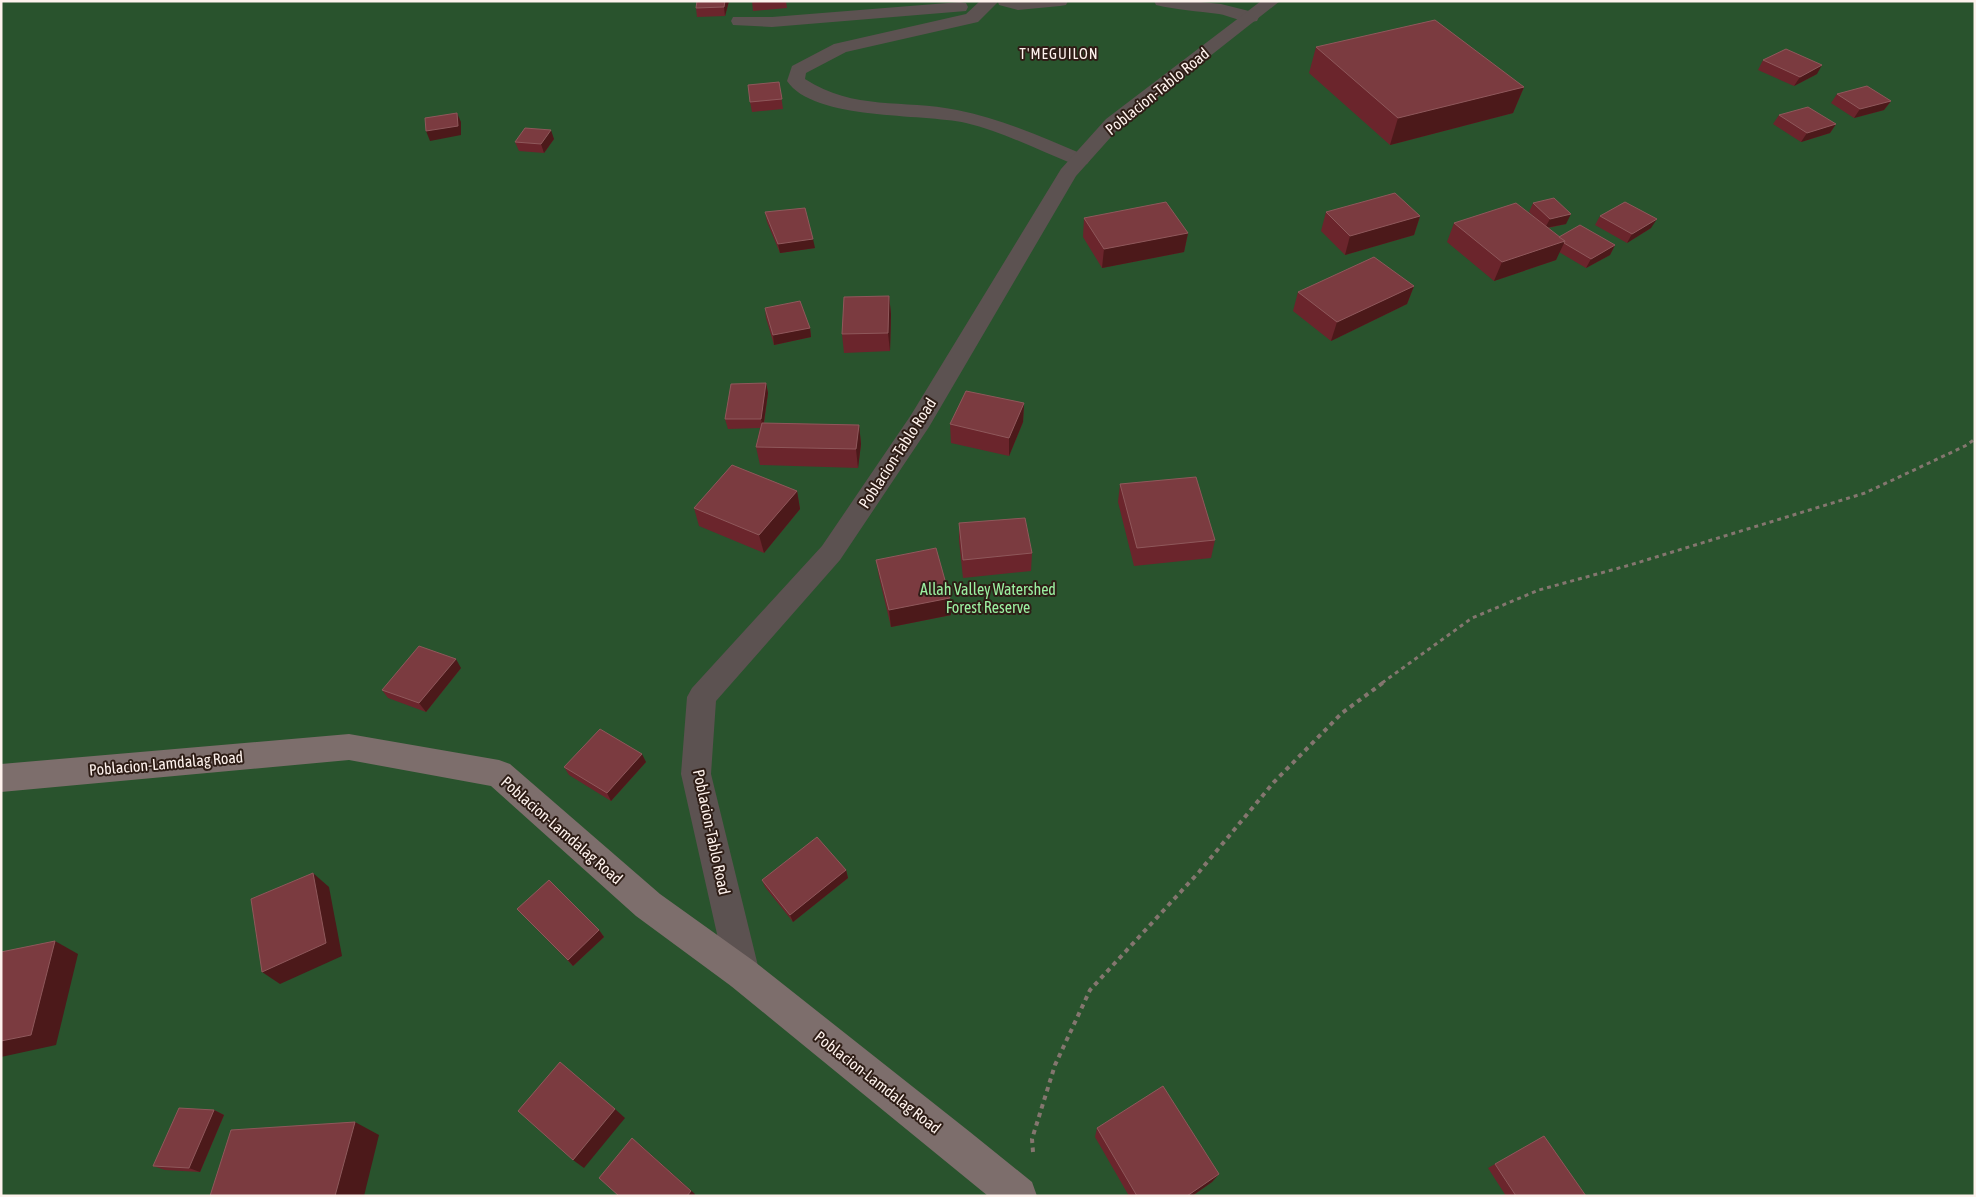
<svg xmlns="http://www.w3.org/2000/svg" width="1976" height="1197" viewBox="0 0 1976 1197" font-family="'Asap Condensed',sans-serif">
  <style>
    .green { fill: #29532d }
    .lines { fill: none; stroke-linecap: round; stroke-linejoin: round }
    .path-far1 { stroke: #84766f; stroke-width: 3; stroke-dasharray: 4 4; stroke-linecap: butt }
    .path { stroke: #84766f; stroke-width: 4; stroke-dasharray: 4.5 4.5; stroke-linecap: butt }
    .minor { fill: #5c5251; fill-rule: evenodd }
    .tertiary { fill: #5c5251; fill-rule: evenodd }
    .secondary { fill: #7d6e6c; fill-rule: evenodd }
    .wall { fill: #6b252c }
    .shaded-wall { fill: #4c191a }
    .building { fill: #7b3b40; stroke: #8f585b }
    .labels { text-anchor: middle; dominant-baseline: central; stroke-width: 4; stroke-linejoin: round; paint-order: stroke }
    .far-neighbourhood-label { font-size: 15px; letter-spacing: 1px; fill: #fef2ed; stroke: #2e1d16 }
    .street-label { font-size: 16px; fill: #fef2ed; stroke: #2e1d16 }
    .park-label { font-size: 16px; fill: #9bf0a1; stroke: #2e1d16 }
  </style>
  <rect width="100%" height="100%" fill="#2e1d16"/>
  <rect class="green" x="1" y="1" width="1974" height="1195"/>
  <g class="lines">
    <path class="path-far1" d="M1382 683 1472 618 1539 590 1630 565 1865 493 1965 446 1975 439"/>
    <path class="path" d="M1033 1152 1032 1139 1055 1065 1090 990 1199 872 1274 782 1342 713 1384 682"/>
    <g class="minor">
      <path d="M980 1H1068L1066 5 1060 6 1018 10 999 5 998 2 978 22 846 52 806 73 805 79C854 111 903 99 957 110 1003 119 1044 138 1087 156L1090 160 1087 164 1080 166 1073 164C1038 150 1003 132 966 123 922 113 814 121 787 81L792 66 834 44 966 14Z"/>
      <path d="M1154 1H1191L1221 4 1257 13 1259 17 1257 21C1244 24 1231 16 1219 14 1197 11 1177 10 1156 5Z"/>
      <path d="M960 2 966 3 968 7 966 11 772 27 733 25 731 21 733 17H772Z"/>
    </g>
    <path class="tertiary" d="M1261 1H1280L1120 127 1076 176 929 427 840 560 716 701 711 774 760 974 755 986 743 991 731 986 726 974 681 774 687 697 692 688 822 546 911 415 1061 169 1106 119Z"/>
    <path class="secondary" d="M349 734 499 760 510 764 660 894 755 962 970 1132 1032 1182 1037 1196H988L731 986 636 916 491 786 349 760 1 792V764Z"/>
  </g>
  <g class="wall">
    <path d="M729 1 725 16 697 17 696 8Z"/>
    <path d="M752 1H786L787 8 753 11Z"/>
    <path d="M1316 47 1524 87 1513 113 1390 145 1309 73Z"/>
    <path d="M1763 60 1817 74 1794 86 1758 70Z"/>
    <path d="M779 82 783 109 752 112 750 102Z"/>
    <path d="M1837 94 1891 101 1884 110 1854 118 1831 103Z"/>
    <path d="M1779 115 1836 124 1830 133 1801 142 1773 124Z"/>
    <path d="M554 139 544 153 519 151 515 142Z"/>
    <path d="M1533 203 1566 224 1548 228 1559 237 1615 245 1610 255 1586 268 1559 252 1556 260 1494 281 1447 242 1454 223 1534 217 1529 212Z"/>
    <path d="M765 212 815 248 780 253 767 222Z"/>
    <path d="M1326 212 1420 216 1414 235 1345 255 1321 231Z"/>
    <path d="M1600 216 1651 228 1627 243 1595 225Z"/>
    <path d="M1084 218 1188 233 1184 252 1102 268 1083 237Z"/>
    <path d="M1414 286 1407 304 1331 341 1293 311 1298 292Z"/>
    <path d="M889 296 891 314 890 351 844 353 842 334Z"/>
    <path d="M765 308 810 328 811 337 774 345 766 318Z"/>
    <path d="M766 383 768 393 764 423 859 425 861 444 858 468 760 465 756 447 760 428 728 429 725 419Z"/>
    <path d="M1024 403 1023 422 1009 456 951 443 950 424Z"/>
    <path d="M1120 484 1215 540 1211 558 1134 566 1118 502Z"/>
    <path d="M797 491 800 509 764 553 699 526 694 508Z"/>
    <path d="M959 523 1032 553 1031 571 963 578 959 541Z"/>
    <path d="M876 560 950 598 951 615 891 627 879 577Z"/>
    <path d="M461 668 426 712 388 698 382 690Z"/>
    <path d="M646 762 611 801 569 775 564 767Z"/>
    <path d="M846 870 848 878 793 922 765 887 762 880Z"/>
    <path d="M517 909 599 930 604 937 573 966Z"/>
    <path d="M214 1110 224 1115 200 1172 165 1170 153 1166Z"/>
    <path d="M1097 1128 1219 1174 1212 1182 1192 1196H1129L1095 1137Z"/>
    <path d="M1544 1136 1586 1196H1506L1488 1168Z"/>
  </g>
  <g class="shaded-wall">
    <path d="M725 1H729L725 16 724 7Z"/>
    <path d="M1822 65 1817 74 1794 86 1800 77Z"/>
    <path d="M1524 87 1513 113 1390 145 1398 118Z"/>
    <path d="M1891 101 1884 110 1854 118 1860 109Z"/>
    <path d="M457 113 461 122V135L430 141 426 131Z"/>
    <path d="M1836 124 1830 133 1801 142 1807 133Z"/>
    <path d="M551 130 554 139 544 153 541 144Z"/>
    <path d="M1571 214 1566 224 1545 228 1550 219Z"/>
    <path d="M1420 216 1414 235 1345 255 1350 236Z"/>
    <path d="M1657 219 1651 228 1627 243 1632 234Z"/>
    <path d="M1188 233 1184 252 1102 268 1104 249Z"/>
    <path d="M813 239 815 248 780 253 778 244Z"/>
    <path d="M1565 241 1556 260 1494 281 1502 262Z"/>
    <path d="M1615 245 1610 255 1586 268 1591 259Z"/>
    <path d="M1414 286 1407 304 1331 341 1337 322Z"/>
    <path d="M889 296 891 314 890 351 888 333Z"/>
    <path d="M810 328 811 337 774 345 773 335Z"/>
    <path d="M766 383 768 393 763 428 761 419Z"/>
    <path d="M1024 403 1023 422 1009 456V438Z"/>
    <path d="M859 425 861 444 858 468 856 449Z"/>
    <path d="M797 491 800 509 764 553 759 535Z"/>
    <path d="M950 598 951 615 891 627 889 610Z"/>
    <path d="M456 659 461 668 426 712 419 703Z"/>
    <path d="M642 754 646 762 611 801 607 793Z"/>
    <path d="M846 870 848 878 793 922 790 915Z"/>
    <path d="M313 873 329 887 342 956 280 984 262 972Z"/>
    <path d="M599 930 604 937 573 966 568 960Z"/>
    <path d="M55 941 78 954 56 1045 1 1057V1041Z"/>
    <path d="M615 1109 625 1118 584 1168 573 1160Z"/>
    <path d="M214 1110 224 1115 200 1172 189 1168Z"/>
    <path d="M355 1122 379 1135 364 1196H335Z"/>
    <path d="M637 1142 695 1194 694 1196H687Z"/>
    <path d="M1219 1174 1212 1182 1192 1196H1187Z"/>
  </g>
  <g class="building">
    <path d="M697 1H725L724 7 696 8Z"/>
    <path d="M1435 20 1524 87 1398 118 1316 47Z"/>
    <path d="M1786 49 1822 65 1800 77 1763 60Z"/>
    <path d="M779 82 782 99 750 102 748 85Z"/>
    <path d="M1867 86 1891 101 1860 109 1837 94Z"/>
    <path d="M1808 107 1836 124 1807 133 1779 115Z"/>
    <path d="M457 113 458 126 426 131 425 118Z"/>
    <path d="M525 128 551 130 541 144 515 142Z"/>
    <path d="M1395 193 1420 216 1350 236 1326 212Z"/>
    <path d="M1554 198 1571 214 1550 219 1533 203Z"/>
    <path d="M1166 202 1188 233 1104 249 1084 218Z"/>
    <path d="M1625 202 1657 219 1632 234 1600 216Z"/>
    <path d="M1516 203 1565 241 1502 262 1454 223Z"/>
    <path d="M805 208 813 239 778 244 765 212Z"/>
    <path d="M1580 225 1615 245 1591 259 1564 243 1565 241 1559 237Z"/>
    <path d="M1374 257 1414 286 1337 322 1298 292Z"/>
    <path d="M889 296 888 333 842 334 844 297Z"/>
    <path d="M800 301 810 328 773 335 765 308Z"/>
    <path d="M766 383 761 419H725L731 384Z"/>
    <path d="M966 391 1024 403 1009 438 950 424Z"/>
    <path d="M762 423 859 425 856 449 756 447Z"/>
    <path d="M732 465 797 491 759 535 694 508Z"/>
    <path d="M1196 477 1215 540 1137 548 1120 484Z"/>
    <path d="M1025 518 1032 553 963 560 959 523Z"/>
    <path d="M936 548 950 598 889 610 876 560Z"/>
    <path d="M419 646 456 659 419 703 382 690Z"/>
    <path d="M600 729 642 754 607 793 564 767Z"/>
    <path d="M817 837 846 870 790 915 762 880Z"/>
    <path d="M313 873 326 943 262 972 251 899Z"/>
    <path d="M549 880 599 930 568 960 517 909Z"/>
    <path d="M55 941 31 1035 1 1041V952Z"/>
    <path d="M560 1062 615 1109 573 1160 518 1111Z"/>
    <path d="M1163 1086 1219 1174 1187 1196H1137L1097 1128Z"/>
    <path d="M179 1108 214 1110 189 1168 153 1166Z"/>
    <path d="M355 1122 335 1196H210L231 1130Z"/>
    <path d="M1544 1136 1586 1196H1516L1495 1164Z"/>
    <path d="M632 1138 691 1191 687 1196H619L599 1178Z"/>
  </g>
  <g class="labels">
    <g class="far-neighbourhood-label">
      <text x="1059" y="53">T'MEGUILON</text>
    </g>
    <g class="street-label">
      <text transform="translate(1157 91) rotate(-39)">Poblacion-Tablo Road</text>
      <text transform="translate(897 453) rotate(-57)">Poblacion-Tablo Road</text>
      <text transform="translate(166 763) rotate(-5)">Poblacion-Lamdalag Road</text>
      <text transform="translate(562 830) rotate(41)">Poblacion-Lamdalag Road</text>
      <text transform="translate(712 832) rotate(78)">Poblacion-Tablo Road</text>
      <text transform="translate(878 1082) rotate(38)">Poblacion-Lamdalag Road</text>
    </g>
    <g class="park-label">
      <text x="988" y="589">Allah Valley Watershed<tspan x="988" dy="18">Forest Reserve</tspan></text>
    </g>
  </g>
  <rect width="1976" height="1197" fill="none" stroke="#fef2ed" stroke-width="5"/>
</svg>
